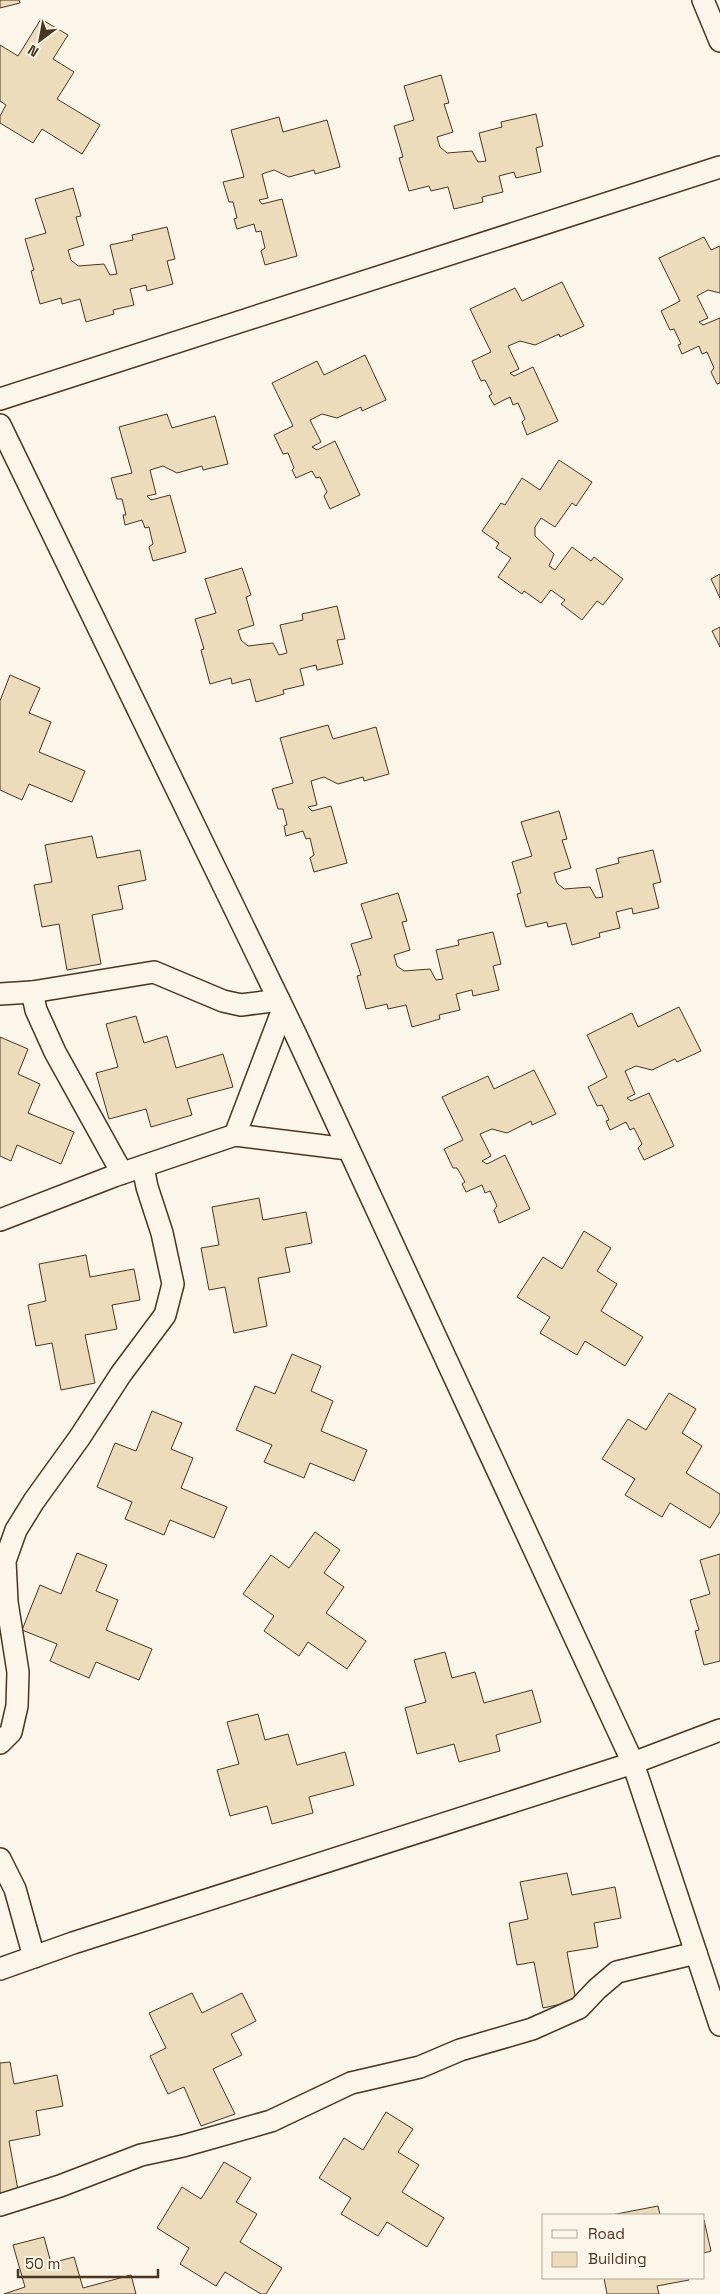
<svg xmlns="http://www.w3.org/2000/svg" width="720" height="2294" viewBox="0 0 720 2294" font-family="'Space Grotesk',sans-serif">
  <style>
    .building { fill: #ecdcbc; stroke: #4a3520 }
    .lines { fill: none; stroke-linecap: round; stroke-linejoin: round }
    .minor-casing { stroke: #4a3520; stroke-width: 24 }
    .minor { stroke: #fbf6e9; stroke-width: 21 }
  </style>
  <rect width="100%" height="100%" fill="#fbf6e9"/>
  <g class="building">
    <path d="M0 0H19L20 3 0 8Z"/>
    <path d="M41 19 68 35 53 59 74 72 57 99 100 125 82 154 42 129 33 143 0 123V116L6 105 0 101V45L18 56Z"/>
    <path d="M441 75 449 103 444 104 453 132 437 137 440 147 447 153 472 151 478 162 486 161 479 133 502 127 501 122 536 114 543 146 536 148 541 172 516 178 514 172 499 176 503 192 482 197 483 202 454 209 448 187 431 191 429 186 409 191 399 158 403 157 394 126 414 120 404 86Z"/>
    <path d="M279 117 283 132 327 120 340 167 315 174 314 170 289 177 274 170 262 174 268 198 259 200 262 204 282 199 297 256 265 265 261 251 265 248 261 231 256 232 254 224 237 229 234 219 237 218 233 202H229L223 182 244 177 231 130Z"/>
    <path d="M73 188 81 216 76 217 84 245 68 250 71 260 78 266 104 264 110 275 117 274 110 245 133 240 132 235 167 227 175 259 167 261 173 284 147 291 146 285 130 289 134 305 113 310 114 314 86 322 80 299 62 304 61 298 40 304 31 271 34 270 25 239 46 233 35 199Z"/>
    <path d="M704 237 711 250 720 246V293L708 290 697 296 708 318 699 322 703 325 720 318V383L717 384 711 372 714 368 707 352 702 354 699 346 682 354 678 345 681 344 674 329 670 330 661 311 680 301 659 258Z"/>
    <path d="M562 282 584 326 560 337 559 334 535 345 520 341 508 346 519 369 510 373 514 376 533 367 558 421 527 435 522 422 525 419 518 403 513 405 510 397 494 405 489 396 492 394 485 380 481 381 472 361 491 352 470 309 515 288 522 301Z"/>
    <path d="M365 355 386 400 362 411 361 407 337 418 322 414 310 420 321 442 312 447 317 450 335 441 360 495 330 509 324 496 327 492 320 477 316 478 312 471 296 478 292 470 294 468 288 453 283 454 274 435 293 426 272 383 317 361 324 375Z"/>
    <path d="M167 414 172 428 215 416 228 464 203 470 202 466 177 473 163 466 150 470 156 494 147 496 151 500 170 495 186 552 153 561 149 547 153 544 149 527 145 528 142 520 125 525 123 515H126L122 499H117L111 478 132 473 119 427Z"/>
    <path d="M559 460 592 482 576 506 572 503 555 527 541 518 535 527V536L554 554 549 566 555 570 572 547 591 561 594 557 623 579 603 605 597 601 582 620 561 604 565 600 551 590 541 603 524 591 522 594 498 577 511 558 496 548 499 543 482 531 501 503 505 505 522 478 540 490Z"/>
    <path d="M242 568 251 595 246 597 254 625 238 630 241 640 248 646 273 643 279 655 287 653 280 625 303 620 302 614 337 606 345 639 337 640 343 664 317 670 316 665 300 669 304 685 283 690 284 694 256 702 250 679 232 684 231 678 210 684 201 650 204 649 195 619 216 613 205 579Z"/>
    <path d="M720 574V598L711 579Z"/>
    <path d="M720 627V647L712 631Z"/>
    <path d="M10 675 40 688 29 713 51 722 39 752 85 771 72 802 29 784 22 800 0 790V701Z"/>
    <path d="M328 725 333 739 376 727 389 774 364 781 363 777 338 784 324 777 311 781 317 805 308 807 312 811 331 806 347 863 314 872 310 858 314 855 310 838 306 839 303 831 286 836 284 826 287 825 283 809H278L272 789 293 783 280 738Z"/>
    <path d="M559 811 567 839 562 840 571 868 554 873 557 883 564 889 590 887 596 898 603 897 596 869 619 863 618 858 653 850 661 882 653 884 659 908 633 914 632 908 616 912 620 928 599 933 600 937 572 945 566 923 548 927 547 922 526 927 517 894 521 893 512 862 532 856 521 822Z"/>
    <path d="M92 836 97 858 140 850 146 880 118 886 123 909 92 915 101 964 67 970 59 924 42 927 34 885 52 882 45 845Z"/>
    <path d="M398 893 407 921 402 922 410 950 394 955 397 966 404 971 430 969 436 980 443 979 436 950 459 945 458 940 493 932 501 964 493 966 499 990 473 996 472 990 456 994 460 1010 439 1015 440 1019 412 1027 406 1005 388 1009 387 1004 366 1009 357 976 361 975 351 944 372 938 361 904Z"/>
    <path d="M679 1007 701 1051 677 1062 675 1059 652 1070 636 1066 625 1071 635 1094 627 1098 631 1101 649 1093 674 1146 644 1160 638 1148 642 1144 634 1128 630 1130 626 1122 610 1130 606 1121 609 1120 602 1105 597 1106 588 1087 607 1077 587 1035 632 1013 638 1027Z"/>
    <path d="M136 1016 144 1043 167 1036 176 1068 223 1054 233 1087 187 1099 192 1115 151 1127 146 1109 109 1119 96 1073 118 1067 106 1024Z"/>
    <path d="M0 1037 28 1049 18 1074 40 1084 28 1113 74 1132 61 1164 17 1145 11 1161 0 1156Z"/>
    <path d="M534 1070 556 1114 532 1125 531 1121 507 1133 492 1129 480 1134 491 1156 482 1161 487 1164 505 1155 530 1209 499 1223 494 1210 497 1206 490 1191 485 1193 482 1185 466 1192 462 1184 465 1182 457 1168H453L444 1149 463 1140 442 1097 488 1076 494 1089Z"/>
    <path d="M259 1198 263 1220 306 1212 312 1243 285 1248 290 1272 258 1278 267 1326 234 1333 225 1287 209 1290 201 1248 219 1245 212 1207Z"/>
    <path d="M584 1231 611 1248 597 1271 617 1284 601 1311 643 1337 625 1366 585 1341 577 1355 540 1333 550 1317 517 1297 543 1257 562 1269Z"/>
    <path d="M86 1255 90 1277 134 1269 140 1300 112 1305 117 1329 85 1335 95 1383 61 1390 52 1343 36 1346 28 1305 46 1301 39 1264Z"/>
    <path d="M292 1354 321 1366 311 1391 333 1401 321 1431 367 1450 354 1481 310 1463 304 1478 264 1462 272 1445 236 1430 255 1386 275 1394Z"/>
    <path d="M669 1393 696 1409 682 1433 702 1446 686 1473 720 1494V1512L710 1528 670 1503 662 1517 625 1495 635 1479 602 1459 628 1419 646 1430Z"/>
    <path d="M152 1411 182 1423 171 1449 193 1458 181 1488 227 1507 214 1538 170 1520 164 1535 125 1519 132 1502 97 1487 115 1443 136 1451Z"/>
    <path d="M315 1532 340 1550 324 1573 344 1587 326 1613 366 1641 347 1669 308 1642 299 1656 264 1631 274 1616 243 1594 271 1555 289 1568Z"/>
    <path d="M77 1553 107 1565 96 1591 118 1600 106 1630 152 1649 139 1680 96 1662 89 1678 50 1661 57 1644 22 1630 40 1585 61 1594Z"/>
    <path d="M720 1554V1661L704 1665 695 1631 699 1630 690 1600 710 1594 700 1560Z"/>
    <path d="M445 1652 452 1678 475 1672 484 1703 532 1690 541 1722 496 1735 500 1751 459 1762 454 1744 417 1754 405 1708 426 1702 414 1660Z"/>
    <path d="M258 1714 265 1740 288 1734 297 1765 345 1752 354 1785 309 1797 313 1813 272 1824 267 1806 230 1816 217 1770 239 1764 227 1722Z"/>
    <path d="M567 1873 572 1895 615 1887 621 1918 594 1923 598 1947 567 1952 576 2001 543 2008 534 1962 517 1965 509 1923 528 1919 520 1882Z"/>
    <path d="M192 1993 202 2013 242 1993 256 2021 231 2034 242 2055 213 2069 235 2114 201 2126 184 2087 168 2094 150 2056 166 2048 149 2013Z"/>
    <path d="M10 2062 14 2084 57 2075 63 2106 36 2111 40 2135 9 2141 18 2190 0 2193V2063Z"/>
    <path d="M386 2112 413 2129 398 2152 419 2165 402 2192 444 2218 427 2247 387 2222 378 2236 341 2214 351 2198 319 2178 344 2138 363 2150Z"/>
    <path d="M224 2162 251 2178 236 2202 257 2214 240 2242 282 2268 266 2294H261L225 2272 216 2286 180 2264 189 2248 157 2228 182 2187 201 2199Z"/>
    <path d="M658 2206 660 2215H611Z"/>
    <path d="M704 2220 711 2251 704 2253Z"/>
    <path d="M44 2237 51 2263 74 2257 83 2288 131 2275 136 2294H4L25 2287 13 2245Z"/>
    <path d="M604 2278H688L689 2280 657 2286 659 2294H607Z"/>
  </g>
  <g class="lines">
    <defs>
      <g id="minor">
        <path d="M703 0 720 41"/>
        <path d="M0 399 720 167"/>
        <path d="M0 425 295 1033 633 1763 720 2025"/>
        <path d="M0 994 32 992"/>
        <path d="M235 1135 283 1009"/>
        <path d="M122 1173 55 1052 36 1010 32 992 154 972 223 1001 241 1005 279 1000"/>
        <path d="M0 1220 114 1176 235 1135 348 1149"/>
        <path d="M0 1743 11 1732 17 1706 18 1672 7 1602 5 1561 16 1530 34 1501 80 1437 121 1374 165 1315 173 1284 162 1233 147 1187 143 1167"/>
        <path d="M0 1859 15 1889 34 1957"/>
        <path d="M0 1969 73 1943 633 1763 720 1730"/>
        <path d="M0 2205 60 2186 141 2155 183 2146 271 2121 351 2083 420 2067 460 2050 532 2029 579 2008 597 1989 617 1972 696 1953"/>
      </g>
    </defs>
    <use href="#minor" class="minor-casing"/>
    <use href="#minor" class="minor"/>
  </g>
  <rect x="542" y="2214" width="162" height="65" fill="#fbf6e9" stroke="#b4a999"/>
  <rect x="552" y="2230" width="25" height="8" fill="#fbf6e9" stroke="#b4a999"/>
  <text x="588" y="2239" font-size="15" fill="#4a3520">Road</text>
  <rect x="552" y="2252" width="25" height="15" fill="#ecdcbc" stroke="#b4a999"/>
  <text x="588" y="2264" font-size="15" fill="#4a3520">Building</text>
  <g transform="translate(40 40) rotate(212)" stroke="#fbf6e9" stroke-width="4" paint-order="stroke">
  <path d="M0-4L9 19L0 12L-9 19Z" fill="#4a3520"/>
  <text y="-8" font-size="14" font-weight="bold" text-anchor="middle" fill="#4a3520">N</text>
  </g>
  <path d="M18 2269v8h140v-8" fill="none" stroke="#4a3520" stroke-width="2.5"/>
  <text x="25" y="2269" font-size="15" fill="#4a3520" stroke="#fbf6e9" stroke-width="4" paint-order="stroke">50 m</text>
</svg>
